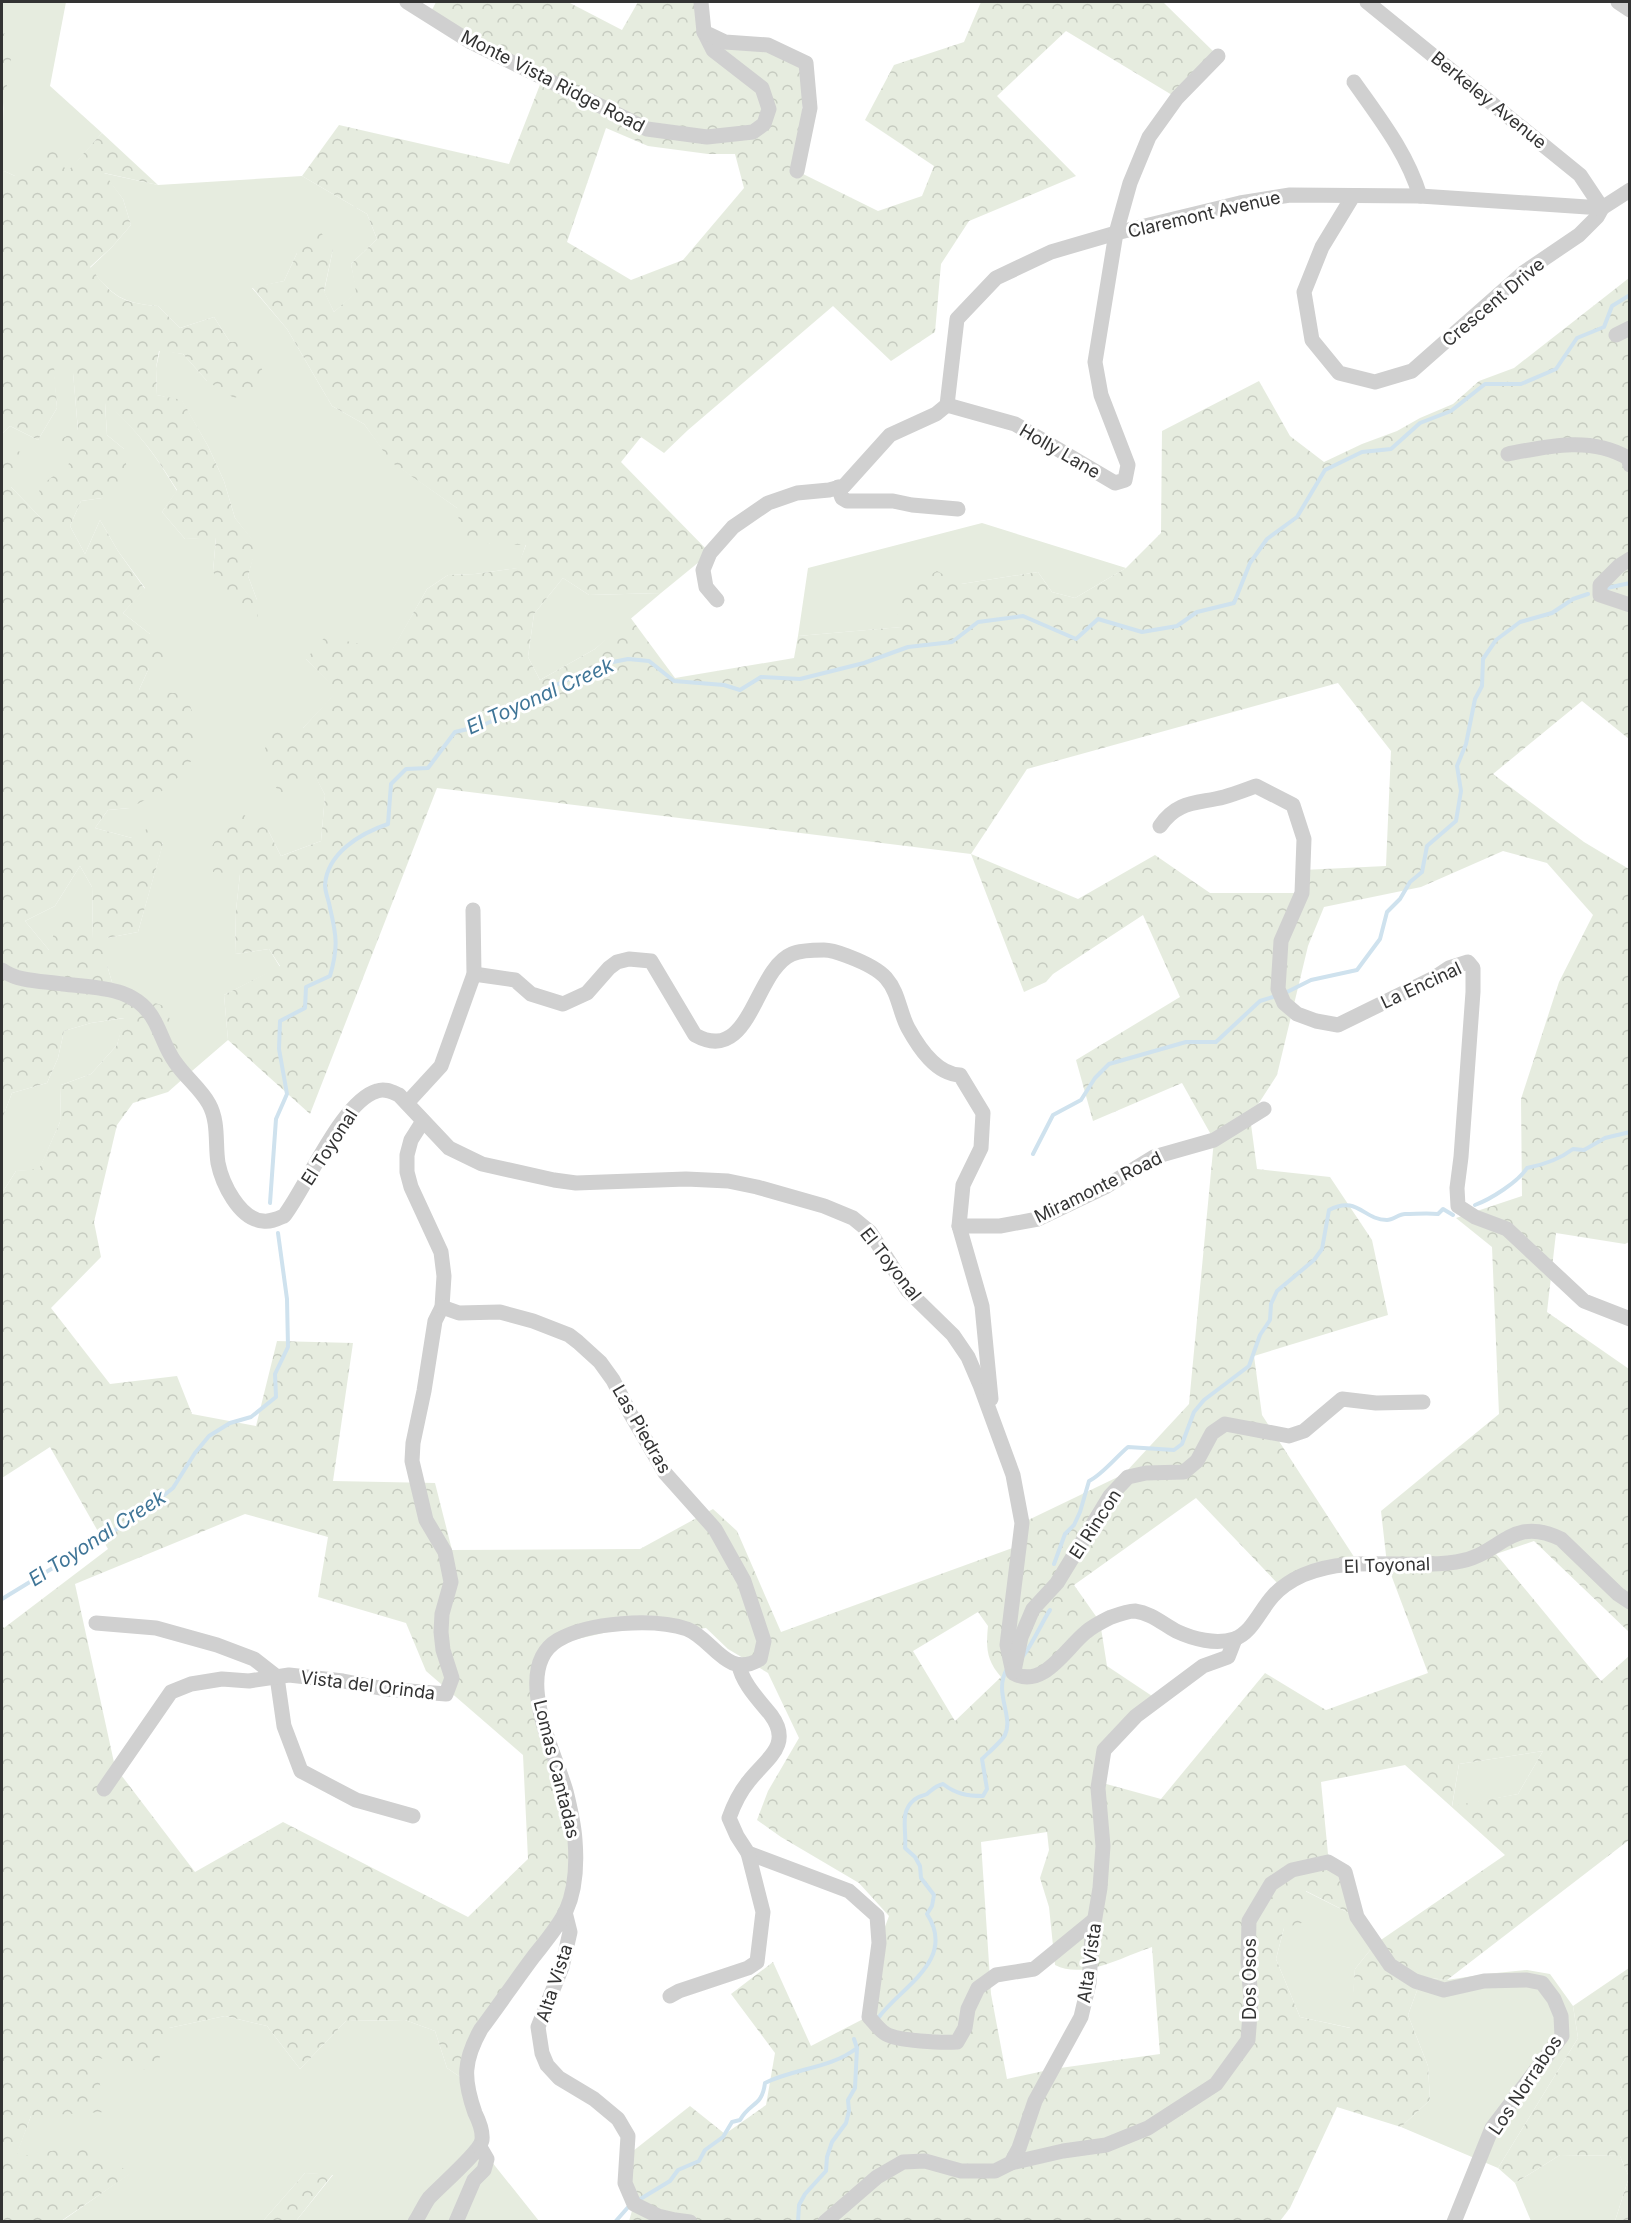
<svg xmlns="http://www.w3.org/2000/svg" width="1631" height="2223" viewBox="0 0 1631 2223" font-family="Inter,sans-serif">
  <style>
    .grass { fill: #e6ecdf }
    .forest { fill: url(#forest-crowns); fill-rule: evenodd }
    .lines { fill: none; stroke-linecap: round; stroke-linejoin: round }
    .stream { stroke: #cfe2ee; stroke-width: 4 }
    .minor { stroke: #d0d0d0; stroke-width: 15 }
    .labels { text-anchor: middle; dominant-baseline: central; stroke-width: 6; stroke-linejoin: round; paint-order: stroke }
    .street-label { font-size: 18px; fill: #333; stroke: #fff }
    .water-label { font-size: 20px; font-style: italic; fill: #3f7597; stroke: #fff }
  </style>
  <defs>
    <pattern id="forest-crowns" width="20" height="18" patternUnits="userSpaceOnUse" patternTransform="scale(1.5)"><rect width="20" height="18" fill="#e6ecdf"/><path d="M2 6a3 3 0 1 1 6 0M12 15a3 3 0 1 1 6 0" fill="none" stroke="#c6cbc0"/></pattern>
  </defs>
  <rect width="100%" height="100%" fill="#fff"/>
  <g class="grass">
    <path d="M2 2H66L50 86 102 133 67 173 15 176 2 170 5 33 2 34Z"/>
    <path d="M103 173 158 185 302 176 367 214 377 239 351 264 357 292 334 312 324 292 333 249 297 253 284 281 252 288 287 329 332 406 364 424 392 462 457 508 490 544H526L518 568 475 574 448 575 427 589 389 656 306 659 338 691 303 728 315 775 325 795 321 841 281 856 268 830 240 874 236 910 235 954 269 949 280 967 224 995 228 1040 185 1077 126 994 114 989 107 965V938L138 932 163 843 132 838 95 828 108 810 130 808 139 690 149 668 150 634 123 613 145 588 118 551 100 520 85 554 70 526 81 501 102 498 124 449 107 435 105 402C139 432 154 453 177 491L162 512 185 539 216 537 213 571 257 600 248 576 256 545 235 518 224 481 208 446 182 401 157 395 156 368 160 350 183 354 207 381 230 342 214 317 180 328 158 306C121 303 113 296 90 268L112 247 131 225 123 199Z"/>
    <path d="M53 365 73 372 78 431 70 463 43 520 11 487 2 447V434L10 426 38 440 57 408Z"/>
    <path d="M982 523 1126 568 1075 598 1052 592 1038 572 961 584 902 627 798 636 808 568Z"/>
    <path d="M563 578 589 595 661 593 595 649 540 680 528 657 534 614Z"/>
    <path d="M80 866 92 887 93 940 49 950 25 921 55 906Z"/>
    <path d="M125 1018 117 1045 91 1074 61 1085 60 1122 39 1170 16 1171 2 1193V1119L12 1093 47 1083 58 1058 64 1031 91 1023Z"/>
    <path d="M1543 1751 1518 1794 1452 1807 1459 1764Z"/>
    <path d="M1305 1891 1357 1917 1375 1944 1355 1969 1351 2028 1300 2017 1276 1959 1284 1928Z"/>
    <path d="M1527 1970 1550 1974 1573 2006 1578 2038 1498 2168 1401 2127 1430 2100 1428 2066 1408 2015 1422 1977 1447 1980 1486 1974Z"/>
    <path d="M225 2016 267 2026 300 2069 346 2021 405 2020 435 2031 447 2068 466 2081 480 2147 539 2221H296L333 2175 305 2173 263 2221H57H62L129 2174 15 2158 31 2116 94 2057 169 2028Z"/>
    <path d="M1560 2155 1620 2156 1629 2177 1615 2221H1531L1515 2183Z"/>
  </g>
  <g class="forest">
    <path d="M436 2H568L622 30 638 2H701L705 32 768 45 806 63 797 171 878 211 922 196 934 166 865 120 894 65 964 42 981 2H1163L1218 56 1177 98 1066 31 997 96 1076 176 969 221 941 264 935 332 891 361 833 306 688 430 664 453 641 437 621 462 710 553 661 593 589 595 563 578 534 614 528 657 540 680 595 649 630 617 675 678 794 658 798 636 901 627 893 595 937 571 961 584 1038 572 1052 592 1075 598 1126 568 1161 533 1162 431 1259 381 1290 436 1324 462 1362 444 1397 431 1420 418 1453 404 1479 381 1514 368 1629 278 1630 448 1628 458 1630 465 1629 739 1582 701 1493 774 1584 842 1629 869V1242L1625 1244 1556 1233 1547 1312 1629 1369V1632L1534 1541 1496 1554 1601 1681 1629 1656V1840L1447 1980 1422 1977 1408 2015 1428 2066 1430 2100 1401 2127 1337 2107 1290 2208 1280 2221H629L634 2204 628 2155 690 2106 725 2134 766 2105 775 2053 731 1994 773 1962 811 2046 869 2016 879 1943 889 1916 859 1883 781 1837 757 1820 768 1791 799 1738 768 1673 728 1649 706 1628 689 1630 643 1624 551 1645 537 1689 566 1793 574 1887 481 2029 466 2081 447 2068 435 2031 405 2020 346 2021 300 2069 267 2026 225 2016 169 2028 155 2072 95 2057 105 2112 31 2116 16 2157 92 2144 130 2174 61 2221H2V1626L4 1628 108 1549 50 1447 2 1478V1193L16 1171 39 1169 60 1122 61 1085 91 1074 117 1045 124 1018 91 1023 64 1031 58 1058 47 1083 12 1093 2 1119V447L21 452 11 487 42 519 39 487 69 464 61 439 78 430 73 373 54 366 57 408 38 440 10 426 2 434V170L15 176 50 142 67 172 102 133 158 185 104 173 123 199 131 225 112 247 90 267C113 297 121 303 158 306L180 328 214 317 230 342 250 341 269 386 234 398 207 381 183 354 159 351 156 368 157 395 182 400 208 446 224 481 235 518 257 545 248 576 257 600 258 621 227 606 213 571 216 538 185 539 162 512 177 490C154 453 139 432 105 403L107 435 124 449 128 478 102 498 81 501 70 526 85 554 100 520 118 551 145 589 123 613 150 634 170 661 149 668 139 690 186 694 198 729 192 760 171 786 130 808 108 810 95 828 132 838 150 827 163 844 138 932 107 938V965L114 989 164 1006 177 1035 185 1077 168 1092 133 1103 117 1125 94 1222 101 1257 51 1308 110 1384 177 1376 192 1414 256 1426 277 1341 353 1343 333 1481 435 1483 452 1550 640 1549 713 1509 737 1531 781 1632 1018 1546 1022 1523 1124 1474 1189 1404 1214 1140 1182 1083 1093 1121 1076 1060 1180 997 1143 915 1053 974 1046 982 1024 992 971 854 437 788 310 1114 228 1040 224 995 280 966 269 949 235 954 236 910 240 874 213 872 212 846 233 808 268 830 281 856 321 841 325 795 315 776 281 795 262 766 269 727 303 728 337 691 306 659 325 637 377 647 389 655 427 589 448 575 475 574 517 568 526 545 490 544 461 534 457 508 391 462 364 424 332 406 287 329 252 287 284 281 297 253 317 227 333 249 324 291 334 312 356 292 351 264 377 239 367 214 302 176 339 125 509 164 543 77 429 16ZM606 128 648 146 708 154H735L744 188 683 260 631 280 567 242ZM1338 683 1391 751 1386 866 1303 870 1301 893H1210L1155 855 1078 899 971 854 1027 769ZM1503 851 1547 863 1593 915 1559 982 1521 1099 1522 1196 1456 1218 1492 1247 1499 1414 1381 1511 1387 1564 1428 1673 1326 1710 1265 1673 1161 1799 1099 1782 1104 1750 1158 1700 1107 1666 1100 1622 1074 1585 1196 1498 1281 1587 1358 1563 1262 1415 1254 1356 1388 1315 1372 1240 1330 1177 1257 1169 1250 1117 1277 1075 1308 946 1324 907 1421 887ZM80 866 92 887 93 939 74 918 57 923 49 950 25 921 55 906ZM245 1514 328 1537 318 1597 406 1623 426 1671 523 1755 528 1859 468 1917 283 1822 195 1872 115 1767 75 1584ZM978 1612 988 1626C986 1647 986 1660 1001 1677L955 1721 913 1651ZM1543 1751 1518 1794 1452 1806 1459 1764ZM1405 1765 1505 1855 1375 1944 1355 1969 1350 2028 1300 2017 1276 1959 1284 1928 1305 1922 1306 1891 1357 1917 1345 1872 1328 1854 1321 1782ZM1047 1832 1049 1850 1040 1878 1049 1907 1055 1965C1084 1980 1124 1956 1152 1947L1160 2054 1053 2069 1007 2079 991 1994 981 1842Z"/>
    <path d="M5 33 11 60 2 115V34Z"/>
    <path d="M1629 1968V2221H1615L1629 2177 1620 2156 1560 2155 1515 2183 1498 2168 1578 2038 1573 2006Z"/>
    <path d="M305 2173 333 2174 296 2221H263Z"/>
  </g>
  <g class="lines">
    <g class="stream">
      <path d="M1607 588 1630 583"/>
      <path d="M1283 994 1311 980 1357 970 1380 939 1387 912 1400 899 1410 882 1422 872 1427 846 1456 821 1461 791 1457 766 1466 744 1475 699 1482 686 1483 659 1496 640 1520 622 1552 613 1573 599 1588 594"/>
      <path d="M1033 1154 1053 1115 1081 1100 1095 1078 1109 1064 1186 1042H1216L1260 1001 1276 996"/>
      <path d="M270 1203 276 1119 287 1094 279 1049 280 1021 305 1008 306 987 330 976C338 948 337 937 330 908 329 901 325 892 325 885 327 853 361 833 388 824L391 784 406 769 428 768 455 732 481 726 501 717 518 702 603 664 628 659 649 661 674 681 724 685 740 690 761 677 800 679 864 663 908 647 952 642 978 622 1023 616 1076 639 1098 619 1142 632 1177 626 1197 612 1234 603 1250 563 1267 539 1297 517 1325 470 1362 452 1391 449 1420 423 1451 411 1485 384H1521L1556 369 1577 338 1604 327 1612 306 1630 295"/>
      <path d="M1475 1205C1491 1199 1518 1182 1527 1168 1542 1165 1560 1159 1573 1149L1584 1150 1605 1138 1630 1132"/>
      <path d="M1054 1564 1065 1534 1074 1525 1080 1512 1089 1481C1102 1475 1116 1457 1128 1447L1174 1450 1182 1444 1194 1412 1204 1400 1249 1366 1260 1335 1270 1320 1271 1304 1277 1291 1314 1260 1322 1249 1329 1210C1358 1195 1363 1220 1387 1220 1393 1220 1399 1214 1405 1214 1416 1214 1427 1213 1438 1214L1443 1209 1453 1215"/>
      <path d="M2 1599 138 1516 173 1488 195 1453 209 1436 230 1423 251 1417 276 1397 275 1374 288 1347 287 1299 278 1233"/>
      <path d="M1022 1657C1029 1651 1043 1620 1050 1610"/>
      <path d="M879 2017C901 1987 957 1960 927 1914L932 1906 934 1895 921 1878 920 1866 915 1857 905 1848C907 1831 899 1812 914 1800 918 1796 923 1796 927 1794 933 1789 935 1786 943 1784 956 1794 967 1796 983 1796L987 1789 982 1759C988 1753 1002 1741 1005 1735 1014 1716 993 1692 1007 1669"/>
      <path d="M637 2201 670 2181 678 2170 699 2161 705 2150 723 2137 732 2122 740 2120C750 2102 762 2107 765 2083 795 2068 830 2069 857 2048L854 2039"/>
      <path d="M615 2222 630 2205"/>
      <path d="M798 2222 799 2205 805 2194 826 2171 827 2157 832 2142 846 2123 849 2111 848 2100 855 2088 857 2048"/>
    </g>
    <g class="minor">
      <path d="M407 2 469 41 647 129 707 137 753 132 764 124 769 109 762 88 713 50 704 32"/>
      <path d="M701 2 704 32 725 42 768 45 806 63 810 108 797 171"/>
      <path d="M1618 2 1630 10"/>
      <path d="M1354 82C1380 119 1407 153 1420 196"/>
      <path d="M1353 196 1322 247 1304 292 1312 340 1339 373 1375 382 1412 371 1523 273 1579 235 1597 217 1602 208 1580 175 1367 2"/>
      <path d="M1616 335 1630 328"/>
      <path d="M947 405 957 319 996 278 1051 252 1116 233 1240 203 1290 195 1420 196 1602 208 1630 190"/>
      <path d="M1508 454C1548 446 1591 436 1628 458L1630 465"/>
      <path d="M838 487 842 498 847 501H893L912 505 958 509"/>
      <path d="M1630 559 1619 566 1600 585V595L1630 605"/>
      <path d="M717 600 706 587 703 570 710 553 733 527 768 503 797 493 829 490 844 486 890 435 936 414 947 405 1015 424 1115 483 1125 480 1128 465 1101 395 1095 362 1116 233 1130 183 1149 137 1177 98 1218 56"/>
      <path d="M1160 826C1178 800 1197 804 1224 797 1235 794 1245 790 1256 786L1293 805 1304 839 1302 893 1281 941 1278 989 1284 1003 1297 1014 1316 1021 1338 1025 1434 978 1449 968 1468 962 1473 968V992L1461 1157 1457 1188 1458 1206 1475 1217 1507 1229 1584 1301 1630 1319"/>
      <path d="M2 970C18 982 44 981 63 984 97 988 137 986 155 1022 162 1035 166 1050 175 1062 185 1077 201 1089 209 1104 219 1122 215 1144 218 1163 222 1183 239 1219 263 1221 271 1222 277 1219 284 1216 307 1186 342 1101 377 1091 385 1088 392 1092 399 1095L449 1148 482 1164 554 1180 576 1183 686 1179 728 1181 757 1187 824 1206 853 1218 870 1232 908 1291 953 1335 968 1357 980 1385 1013 1475 1022 1523 1007 1645 1013 1673C1043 1690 1066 1648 1086 1632 1093 1626 1101 1622 1109 1618 1117 1615 1127 1611 1135 1611 1151 1613 1163 1624 1176 1631 1193 1639 1216 1645 1234 1639 1252 1633 1260 1610 1273 1596 1281 1587 1292 1580 1303 1575 1351 1554 1405 1570 1456 1562 1501 1556 1510 1514 1561 1539L1618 1594 1630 1602"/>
      <path d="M474 974 515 980 531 994 563 1004 587 993 609 968 617 962 629 959 651 961 695 1035C751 1066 754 970 792 954 801 950 814 950 824 950 833 950 842 954 850 957 863 962 877 968 886 978 899 993 899 1011 908 1028 919 1048 936 1074 960 1075L983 1113 981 1148 963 1185 959 1226 982 1306 991 1399"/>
      <path d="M407 1103 441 1066 474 974 473 910"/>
      <path d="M959 1226H1000L1038 1219 1105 1187 1154 1157 1214 1140 1264 1109"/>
      <path d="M96 1623 156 1628 217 1645 254 1659 277 1677 284 1726 301 1771 356 1800 413 1816"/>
      <path d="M739 1665C742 1683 759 1700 771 1715 793 1745 766 1759 749 1781 739 1793 734 1804 729 1818L737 1836 748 1853 849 1891 877 1916 879 1943 869 2017C874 2022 879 2030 886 2034 898 2041 942 2043 957 2042L965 2028 968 2009 978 1988 996 1975 1034 1969 1094 1920"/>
      <path d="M1014 1671 1021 1637 1033 1609 1057 1583 1110 1496 1128 1477 1146 1473 1184 1472 1197 1461 1212 1433 1225 1424 1289 1436 1304 1431 1342 1399 1376 1403 1423 1402"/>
      <path d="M104 1789 171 1692 191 1684 222 1679 249 1681 289 1675 343 1681 385 1689 446 1694 452 1678 443 1650 441 1632 442 1614 451 1582 445 1552 426 1520 412 1461 413 1443 424 1391 435 1321 442 1307 444 1276 441 1252 411 1187 407 1172V1155L411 1140 423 1121"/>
      <path d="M565 1912 570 1932 562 1967 538 2027 542 2053 547 2065 559 2078 594 2099 618 2119 628 2136 625 2183 634 2204 658 2216 675 2220 690 2222"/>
      <path d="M670 1996 679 1991 748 1968 757 1962 763 1912 748 1853"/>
      <path d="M1011 2163 1063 2151 1106 2145 1148 2128 1216 2084 1248 2040 1251 2001 1248 1962 1249 1921 1271 1884 1292 1870 1328 1862 1345 1872 1357 1917 1390 1965 1415 1981 1444 1990 1484 1981 1527 1980 1542 1983 1554 1999 1561 2016 1562 2036 1492 2128 1454 2222"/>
      <path d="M415 2222C420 2214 424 2205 429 2198 440 2186 480 2152 482 2140 483 2131 479 2121 475 2113 463 2079 463 2061 481 2029 499 2005 516 1980 534 1956 545 1942 558 1927 566 1911 576 1889 577 1865 575 1840 574 1825 570 1807 566 1791 555 1753 511 1668 558 1640 589 1622 654 1618 687 1629 713 1639 727 1680 760 1659L764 1641 744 1581 715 1529 665 1473 630 1413 613 1380 600 1362 578 1342 569 1335 533 1321 500 1312 459 1313 442 1307"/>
      <path d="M456 2222 474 2180 484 2170 487 2159 480 2147"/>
      <path d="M825 2222 877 2177 903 2162 925 2161 961 2171H995L1011 2163 1019 2148 1035 2101 1081 2017 1089 1983 1092 1935 1100 1888 1103 1846 1098 1788 1104 1750 1136 1716 1203 1666 1228 1657 1235 1639"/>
    </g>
  </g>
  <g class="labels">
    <g class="street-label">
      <text transform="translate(553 81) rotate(27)">Monte Vista Ridge Road</text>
      <text transform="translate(1489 100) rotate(39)">Berkeley Avenue</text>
      <text transform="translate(1204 214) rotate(-13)">Claremont Avenue</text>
      <text transform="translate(1493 302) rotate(-40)">Crescent Drive</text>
      <text transform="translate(1060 451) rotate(30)">Holly Lane</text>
      <text transform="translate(1421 985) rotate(-25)">La Encinal</text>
      <text transform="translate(329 1147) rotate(-57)">El Toyonal</text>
      <text transform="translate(1098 1187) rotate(-26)">Miramonte Road</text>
      <text transform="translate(891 1264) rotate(52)">El Toyonal</text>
      <text transform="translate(642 1429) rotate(60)">Las Piedras</text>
      <text transform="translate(1095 1524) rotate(-57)">El Rincon</text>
      <text transform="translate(1387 1565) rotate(-2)">El Toyonal</text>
      <text transform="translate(368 1685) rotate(7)">Vista del Orinda</text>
      <text transform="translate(557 1769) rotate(76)">Lomas Cantadas</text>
      <text transform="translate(1089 1963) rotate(-82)">Alta Vista</text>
      <text transform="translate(1249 1979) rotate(-90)">Dos Osos</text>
      <text transform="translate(554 1983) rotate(-72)">Alta Vista</text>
      <text transform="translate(1525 2085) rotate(-56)">Los Norrabos</text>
    </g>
    <g class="water-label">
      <text transform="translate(540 696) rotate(-24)">El Toyonal Creek</text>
      <text transform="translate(97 1538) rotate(-33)">El Toyonal Creek</text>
    </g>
  </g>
  <rect width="1631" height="2223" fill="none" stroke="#333333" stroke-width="6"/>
</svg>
